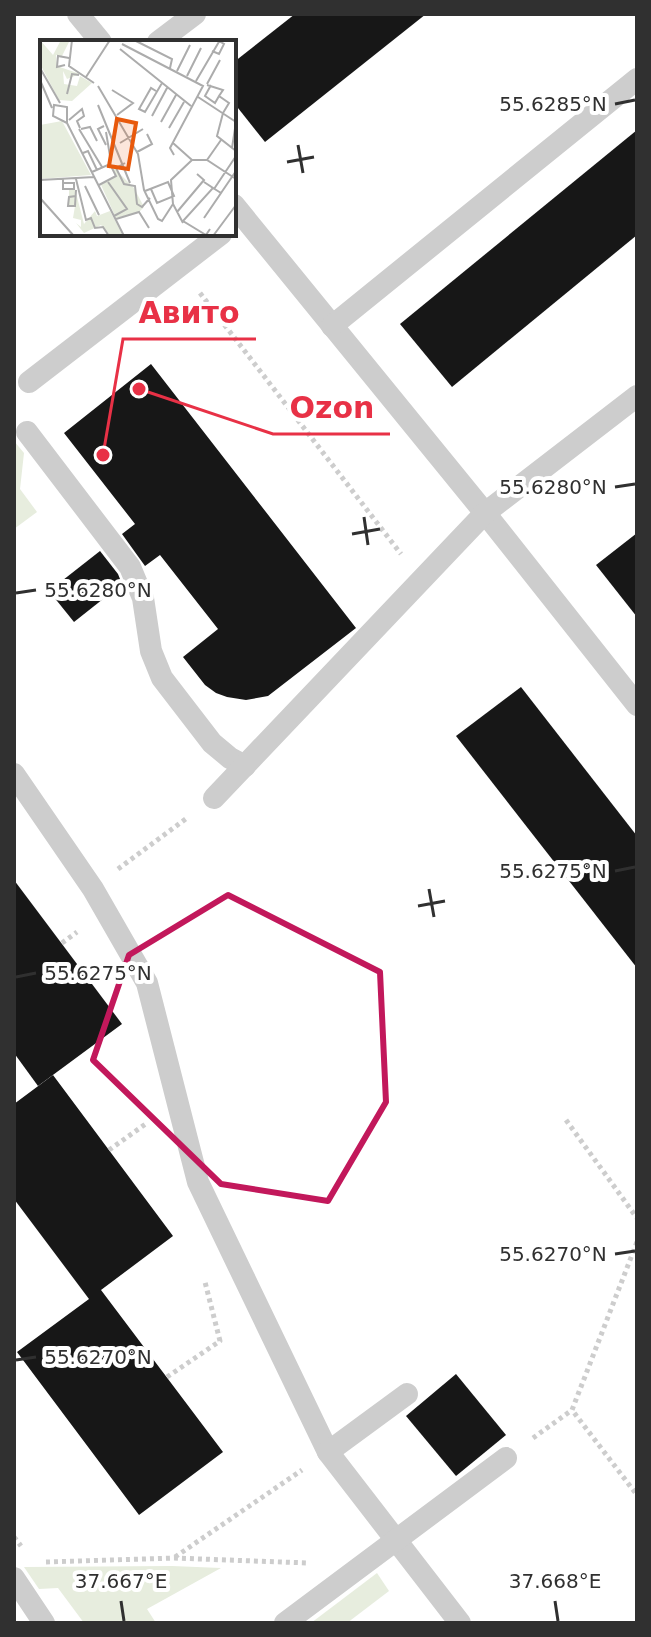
<svg xmlns="http://www.w3.org/2000/svg" width="651" height="1637" viewBox="0 0 651 1637" font-family="'DejaVu Sans',sans-serif">
  <style>
    .green { fill: #e7edde }
    .building { fill: #171717 }
    .lines { fill: none; stroke-linecap: round; stroke-linejoin: round }
    .path { stroke: #cdcdcd; stroke-width: 5; stroke-dasharray: 4 4; stroke-linecap: butt }
    .service { stroke: #cdcdcd; stroke-width: 22 }
    .marked { fill: none; stroke: #c2185b; stroke-width: 6; stroke-linejoin: round }
    .ticks { fill: none; stroke: #303030; stroke-width: 3 }
    .inset-road { fill: none; stroke: #acacac; stroke-width: 2 }
    .view { fill: #e8590c; fill-opacity: 0.15; stroke: #e8590c; stroke-width: 4 }
    .inset-edge { fill: none; stroke: #303030; stroke-width: 4 }
    .ticks-label { font-size: 20px; text-anchor: middle; fill: #303030; stroke: #fff; stroke-width: 8; stroke-linejoin: round; paint-order: stroke }
    .leader { fill: none; stroke: #e83146; stroke-width: 3 }
    .callout-dot { fill: #e83146; stroke: #fff; stroke-width: 3 }
    .callout-label { font-size: 30px; text-anchor: middle; font-weight: bold; fill: #e83146; stroke: #fff; stroke-width: 8; stroke-linejoin: round; paint-order: stroke }
  </style>
  <rect width="100%" height="100%" fill="#fff"/>
  <g class="green">
    <path d="M14 441 24 453 20 489 37 512 14 529Z"/>
    <path d="M172 1566 221 1568 147 1609 156 1623H84L58 1588 39 1589 24 1567Z"/>
    <path d="M377 1573 389 1591 347 1623H311Z"/>
  </g>
  <g class="building">
    <path d="M295 14H426L265 142 234 103V62Z"/>
    <path d="M637 130V235L452 387 400 324Z"/>
    <path d="M151 364 356 628 268 696 246 700 227 697 216 693 205 685 183 657 218 629 160 555 145 566 122 534 135 524 64 433Z"/>
    <path d="M637 533V617L596 565Z"/>
    <path d="M100 551 118 574 122 584 74 622 49 591Z"/>
    <path d="M521 687 637 836V968L456 736Z"/>
    <path d="M14 880 122 1024 38 1086 14 1053Z"/>
    <path d="M53 1075 173 1236 101 1290 223 1452 139 1515 17 1352 89 1299 14 1199V1104Z"/>
    <path d="M456 1374 506 1435 456 1476 406 1416Z"/>
  </g>
  <g class="lines">
    <g class="path">
      <path d="M200 293 401 554"/>
      <path d="M118 869 187 818"/>
      <path d="M62 943 77 932"/>
      <path d="M566 1120 637 1218"/>
      <path d="M109 1150 147 1123"/>
      <path d="M637 1242 572 1410 637 1495"/>
      <path d="M167 1377 220 1341 205 1282"/>
      <path d="M533 1438 572 1410"/>
      <path d="M14 1537 21 1546"/>
      <path d="M175 1557 302 1470"/>
      <path d="M46 1562 174 1558 308 1563"/>
    </g>
    <g class="service">
      <path d="M78 14 101 42"/>
      <path d="M158 42 195 14"/>
      <path d="M234 205 485 513 637 705"/>
      <path d="M332 326 637 79"/>
      <path d="M29 382 221 234"/>
      <path d="M27 432 130 567 143 598 151 651 162 678 212 743 230 758 245 766"/>
      <path d="M14 774 93 889 147 983 198 1182 328 1452 460 1623"/>
      <path d="M214 798 485 513 637 396"/>
      <path d="M328 1452 407 1394"/>
      <path d="M14 1578 44 1623"/>
      <path d="M285 1623 506 1458"/>
    </g>
  </g>
  <path class="marked" d="M228 895 380 972 386 1102 328 1201 221 1184 93 1060 129 955Z"/>
  <path class="ticks" d="M615 104 635 100M298 145 303 173M287 162 314 157M615 487 635 484M364 517 368 545M352 534 380 529M16 593 36 590M615 871 635 867M429 889 434 917M418 906 445 901M16 977 36 973M615 1254 635 1251M16 1360 36 1357M121 1601 124 1621M555 1601 558 1621"/>
  <g transform="translate(40 40)">
    <rect width="196" height="196" fill="#fff"/>
    <path d="M0 0 13 15 21 0H30L22 16 16 15 17 26 40 34 27 39 23 31 24 44 37 46 40 36 52 43 32 61 19 60 0 24ZM22 81 51 135 0 139V85ZM70 124 94 148 104 167 99 172 76 178 61 145 77 136ZM35 149 44 184 55 171 57 176 70 171 83 196H71L61 185 44 193 36 183 41 187V180L33 178 35 166 29 165V150Z" fill="#e7edde"/>
    <path class="inset-road" d="M32 0 29 26 54 43M94 0 132 19 130 28M82 4 163 46 130 108 134 115M80 9 151 66M172 11 179 14 184 4 179 1M25 25 17 27 18 16 29 18M0 28 20 63M137 31 150 5M147 36 161 8M46 37 70 0M0 40 12 68M156 41 180 0M167 44 180 20M167 45 183 50 179 56 189 63 183 73M171 45 165 56 175 63 179 56M58 46 98 114 104 150 118 179 122 181 133 164M72 50 93 63 77 75M116 51 111 48 99 69 105 72 122 43M27 54 32 34 39 35M158 57 196 82M58 65 90 143M183 73 177 96 196 111M112 76 127 48M29 80 42 69 44 76 37 81 40 88M121 82 136 55M27 83 13 76 14 65 27 67V83L84 196M64 86 58 89 66 105M129 88 144 62M39 89 62 127M41 89 50 87 57 101M66 92 70 116M80 103 103 89M133 103 152 120H167L196 139M192 108 196 82M97 112 112 104 107 94M43 113 48 111 57 130M167 120 181 100M85 123 76 128 84 144 95 146 97 164 102 167 110 158M52 132 70 124 76 136 59 145M23 139V149H34V143H23M36 139 46 180 51 178 55 188 63 187 69 196M0 140 54 137M68 142 87 169 74 176M164 142 173 148 143 181 166 195 170 189M45 146 59 175M174 149 196 116M105 151 128 142 134 156 117 163 111 149M181 153 196 131M36 156 29 157 28 166H35L36 150M0 158 34 196M137 172 164 140 157 134M164 178 181 153 173 148M76 179 99 172 109 188M143 183 133 164 131 140 152 120M173 196 196 165"/>
    <path class="view" d="M77 79 96 83 88 129 69 126Z"/>
    <rect width="196" height="196" class="inset-edge"/>
  </g>
  <g class="ticks-label">
    <text x="553" y="111">55.6285°N</text>
    <text x="553" y="494">55.6280°N</text>
    <text x="98" y="597">55.6280°N</text>
    <text x="553" y="878">55.6275°N</text>
    <text x="98" y="980">55.6275°N</text>
    <text x="553" y="1261">55.6270°N</text>
    <text x="98" y="1364">55.6270°N</text>
    <text x="121" y="1588">37.667°E</text>
    <text x="555" y="1588">37.668°E</text>
  </g>
  <path class="leader" d="M103 455L123 339H256M139 389L273 434H390"/>
  <g class="callout-dot">
    <circle cx="103" cy="455" r="8"/>
    <circle cx="139" cy="389" r="8"/>
  </g>
  <g class="callout-label">
    <text x="189" y="323">Авито</text>
    <text x="332" y="418">Ozon</text>
  </g>
  <rect width="651" height="1637" fill="none" stroke="#303030" stroke-width="32"/>
</svg>
